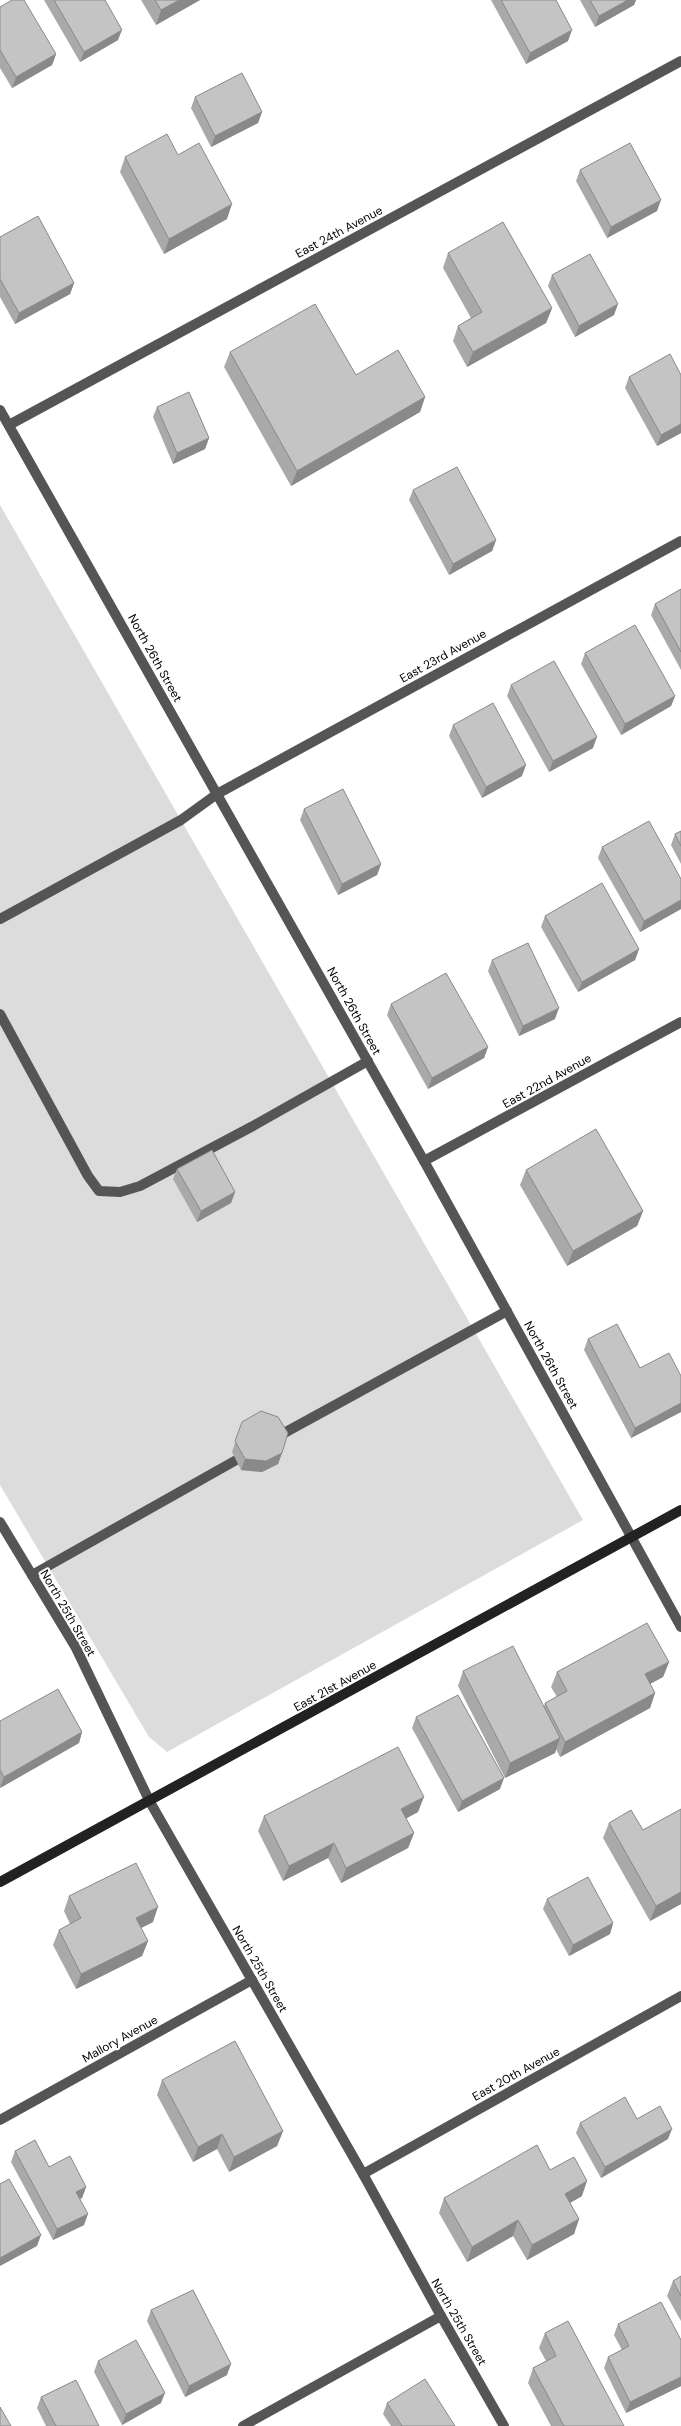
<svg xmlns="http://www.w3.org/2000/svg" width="681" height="2426" viewBox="0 0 681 2426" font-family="'DM Sans',sans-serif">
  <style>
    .green { fill: #dcdcdc }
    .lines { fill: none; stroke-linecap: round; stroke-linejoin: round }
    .lane { stroke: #555; stroke-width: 10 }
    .street { stroke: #555; stroke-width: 10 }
    .secondary { stroke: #222; stroke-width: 10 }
    .wall { fill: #a9a9a9 }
    .shaded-wall { fill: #898989 }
    .building { fill: #c4c4c4; stroke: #898989 }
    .labels { text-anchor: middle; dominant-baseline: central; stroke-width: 4; stroke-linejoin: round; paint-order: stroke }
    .street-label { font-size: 12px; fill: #000; stroke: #fff }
  </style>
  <rect width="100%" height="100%" fill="#fff"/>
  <path class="green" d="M0 505 583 1520 167 1752 149 1737 0 1485Z"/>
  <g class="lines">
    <g class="lane">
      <path d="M0 919 181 820 217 794"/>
      <path d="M0 1014 88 1176 99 1191 120 1192 140 1186 253 1126 368 1061"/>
      <path d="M275 1438 507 1311"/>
      <path d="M32 1575 247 1454"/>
    </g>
    <g class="street">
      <path d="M0 410 424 1161 681 1627"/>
      <path d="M9 425 681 61"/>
      <path d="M217 794 681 541"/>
      <path d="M424 1161 681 1022"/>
      <path d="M0 1522 76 1648 150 1802 363 2174 441 2316 504 2426"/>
      <path d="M0 2120 252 1980"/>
      <path d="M363 2174 681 1996"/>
      <path d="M243 2426 441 2316"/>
    </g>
    <path class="secondary" d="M0 1882 681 1510"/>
  </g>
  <g class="wall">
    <path d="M44 0H105L118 40 80 62Z"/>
    <path d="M141 0H200L156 25Z"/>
    <path d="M491 0H556L568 41 526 64Z"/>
    <path d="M580 0H636L634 5 595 27Z"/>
    <path d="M0 7 56 54 52 65 12 88 0 68Z"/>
    <path d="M195 97 262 112 258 123 211 147 191 108Z"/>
    <path d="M125 157 227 219 164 254 120 172Z"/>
    <path d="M580 170 657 211 607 238 576 181Z"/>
    <path d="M0 237 74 283 70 294 15 324 0 297Z"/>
    <path d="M448 253 552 308 546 323 467 367 453 341 458 326 471 318 443 268Z"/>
    <path d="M552 275 614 315 575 337 548 286Z"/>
    <path d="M230 352 356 375 425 397 420 412 291 486 224 367Z"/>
    <path d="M681 375V433L657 446 625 388 629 377Z"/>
    <path d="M157 407 209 438 205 449 173 464 153 417Z"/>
    <path d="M413 490 496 540 492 551 449 575 409 500Z"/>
    <path d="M681 589V670L651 615 655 604Z"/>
    <path d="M585 653 675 696 671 706 621 735 581 664Z"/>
    <path d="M511 685 593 748 549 772 507 696Z"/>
    <path d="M453 725 522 776 482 798 449 736Z"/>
    <path d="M304 809 381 864 377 875 338 895 300 820Z"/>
    <path d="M681 831V864L671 845 675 834Z"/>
    <path d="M602 847 681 879V909L640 932 598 858Z"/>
    <path d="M545 916 639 949 635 960 578 992 541 927Z"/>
    <path d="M492 960 555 1019 519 1036 488 971Z"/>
    <path d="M391 1004 488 1047 484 1058 428 1089 387 1015Z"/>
    <path d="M177 1169 235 1192 231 1203 197 1222 173 1179Z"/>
    <path d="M526 1170 643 1211 637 1226 567 1266 520 1185Z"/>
    <path d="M588 1339 640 1368 681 1376V1412L631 1438 584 1350Z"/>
    <path d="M242 1422 282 1453 278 1464 262 1472 241 1470 232 1452Z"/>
    <path d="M669 1662 663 1677 650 1684 655 1693 650 1708 560 1757 556 1749 555 1753 505 1778 458 1686 463 1671 544 1706 545 1703 557 1697 551 1687 557 1672Z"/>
    <path d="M416 1717 500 1789 458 1812 412 1728Z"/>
    <path d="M0 1721 82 1732 79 1743 0 1788Z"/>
    <path d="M681 1809V1904L650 1921 603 1838 609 1823 643 1830Z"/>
    <path d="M418 1812 406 1818 414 1833 408 1848 341 1883 328 1858 283 1881 258 1831 264 1816Z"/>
    <path d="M69 1896 153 1922 141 1928 148 1941 142 1956 76 1989 53 1945 59 1930 70 1924 64 1911Z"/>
    <path d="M547 1899 613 1923 610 1934 569 1956 543 1909Z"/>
    <path d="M162 2080 283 2131 277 2146 229 2172 217 2149 193 2162 157 2095Z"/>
    <path d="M580 2123 668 2139 601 2178 576 2133Z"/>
    <path d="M15 2151 86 2187 82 2198 80 2199 84 2225 53 2240 11 2162Z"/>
    <path d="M550 2170 582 2196 570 2203 579 2219 574 2234 527 2260 513 2236 467 2262 439 2213 444 2198Z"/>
    <path d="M681 2276V2321L667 2296 673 2281Z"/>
    <path d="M151 2310 227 2375 185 2397 147 2321Z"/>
    <path d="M618 2324 681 2340V2386L626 2413 604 2368 608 2357 622 2350 614 2335Z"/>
    <path d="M545 2333 624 2426H551L528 2383 533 2368 546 2361 539 2348Z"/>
    <path d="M98 2361 161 2403 122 2425 94 2372Z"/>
    <path d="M41 2397 99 2426H46L37 2408Z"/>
    <path d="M387 2403 455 2426H391L383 2414Z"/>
  </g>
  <g class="shaded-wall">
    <path d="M179 0H200L156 25 161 10Z"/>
    <path d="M628 0H636L634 5 595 27 599 16Z"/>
    <path d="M122 30 118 40 80 62 84 52Z"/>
    <path d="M572 30 568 41 526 64 530 53Z"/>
    <path d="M56 54 52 65 12 88 16 77Z"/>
    <path d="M262 112 258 123 211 147 215 136Z"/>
    <path d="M661 200 657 211 607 238 611 227Z"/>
    <path d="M232 204 227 219 164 254 169 239Z"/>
    <path d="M74 283 70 294 15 324 19 313Z"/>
    <path d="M618 304 614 315 575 337 579 326Z"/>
    <path d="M552 308 546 323 467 367 473 352Z"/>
    <path d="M425 397 420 412 291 486 297 471Z"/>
    <path d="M681 424V433L657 446 661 435Z"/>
    <path d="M209 438 205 449 173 464 177 453Z"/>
    <path d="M496 540 492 551 449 575 453 564Z"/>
    <path d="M675 696 671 706 621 735 625 724Z"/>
    <path d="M597 737 593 748 549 772 553 761Z"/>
    <path d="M526 765 522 776 482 798 486 787Z"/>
    <path d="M381 864 377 875 338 895 342 884Z"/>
    <path d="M681 900V909L640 932 644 921Z"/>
    <path d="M639 949 635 960 578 992 582 982Z"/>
    <path d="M559 1008 555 1019 519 1036 523 1026Z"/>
    <path d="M488 1047 484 1058 428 1089 432 1078Z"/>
    <path d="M235 1192 231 1203 197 1222 201 1211Z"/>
    <path d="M643 1211 637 1226 567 1266 573 1251Z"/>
    <path d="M681 1403V1412L631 1438 635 1428Z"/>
    <path d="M282 1453 278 1464 262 1472 241 1470 245 1459Z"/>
    <path d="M669 1662 663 1677 640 1689 645 1674Z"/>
    <path d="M655 1693 650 1708 560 1757 565 1742Z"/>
    <path d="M82 1732 79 1743 0 1788 4 1777Z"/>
    <path d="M560 1738 555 1753 505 1778 510 1763Z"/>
    <path d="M504 1778 500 1789 458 1812 462 1801Z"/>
    <path d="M424 1797 418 1812 396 1824 401 1809Z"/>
    <path d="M414 1833 408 1848 341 1883 346 1868Z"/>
    <path d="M334 1843 328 1858 283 1881 289 1866Z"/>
    <path d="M681 1892V1904L650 1921 656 1906Z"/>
    <path d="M158 1907 153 1922 131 1933 136 1918Z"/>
    <path d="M613 1923 610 1934 569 1956 573 1945Z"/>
    <path d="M148 1941 142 1956 76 1989 81 1974Z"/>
    <path d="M672 2129 668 2139 601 2178 605 2167Z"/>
    <path d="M283 2131 277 2146 229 2172 234 2157Z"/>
    <path d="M222 2134 217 2149 193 2162 198 2147Z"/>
    <path d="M587 2181 582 2196 559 2209 565 2194Z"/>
    <path d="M86 2187 82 2198 72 2202 76 2192Z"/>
    <path d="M88 2214 84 2225 53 2240 57 2229Z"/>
    <path d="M579 2219 574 2234 527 2260 532 2245Z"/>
    <path d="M518 2220 513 2236 467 2262 472 2247Z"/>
    <path d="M41 2235 37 2246 0 2266V2258Z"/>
    <path d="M231 2364 227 2375 185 2397 189 2386Z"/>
    <path d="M681 2377V2386L626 2413 630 2402Z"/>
    <path d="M165 2393 161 2403 122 2425 126 2414Z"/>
  </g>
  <g class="building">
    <path d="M12 0H24L56 54 16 77 0 50V7Z"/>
    <path d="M54 0H105L122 30 84 52Z"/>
    <path d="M155 0H179L161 10Z"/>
    <path d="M501 0H556L572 30 530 53Z"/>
    <path d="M590 0H628L599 16Z"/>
    <path d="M242 73 262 112 215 136 195 97Z"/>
    <path d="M167 134 178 155 199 143 232 204 169 239 125 157Z"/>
    <path d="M630 143 661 200 611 227 580 170Z"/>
    <path d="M38 216 74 283 19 313 0 279V237Z"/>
    <path d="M503 222 552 308 473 352 458 326 482 312 448 253Z"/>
    <path d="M590 254 618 304 579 326 552 275Z"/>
    <path d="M315 304 356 375 398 350 425 397 297 471 230 352Z"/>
    <path d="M670 354 681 375V424L661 435 629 377Z"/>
    <path d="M189 392 209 438 177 453 157 407Z"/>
    <path d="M457 467 496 540 453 564 413 490Z"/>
    <path d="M681 589V652L655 604Z"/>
    <path d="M635 625 675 696 625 724 585 653Z"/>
    <path d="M554 661 597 737 553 761 511 685Z"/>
    <path d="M493 703 526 765 486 787 453 725Z"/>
    <path d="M343 789 381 864 342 884 304 809Z"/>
    <path d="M649 821 681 879V900L644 921 602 847Z"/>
    <path d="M681 831V846L675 834Z"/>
    <path d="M602 883 639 949 582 982 545 916Z"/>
    <path d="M528 943 559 1008 523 1026 492 960Z"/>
    <path d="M446 973 488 1047 432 1078 391 1004Z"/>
    <path d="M596 1129 643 1211 573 1251 526 1170Z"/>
    <path d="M212 1150 235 1192 201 1211 177 1169Z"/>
    <path d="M617 1324 640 1368 669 1353 681 1376V1403L635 1428 588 1339Z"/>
    <path d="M261 1411 278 1417 288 1433 282 1453 266 1461 245 1459 235 1441 242 1422Z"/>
    <path d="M647 1623 669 1662 645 1674 655 1693 565 1742 545 1703 567 1691 557 1672Z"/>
    <path d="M513 1646 560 1738 510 1763 463 1671Z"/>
    <path d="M58 1689 82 1732 4 1777 0 1770V1721Z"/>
    <path d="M458 1695 504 1778 462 1801 416 1717Z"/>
    <path d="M398 1747 424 1797 401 1809 414 1833 346 1868 334 1843 289 1866 264 1816Z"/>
    <path d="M681 1809V1892L656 1906 609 1823 631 1810 643 1830Z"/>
    <path d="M136 1863 158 1907 136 1918 148 1941 81 1974 59 1930 81 1918 69 1896Z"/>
    <path d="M588 1877 613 1923 573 1945 547 1899Z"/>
    <path d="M235 2041 283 2131 234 2157 222 2134 198 2147 162 2080Z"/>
    <path d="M625 2097 637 2119 660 2106 672 2129 605 2167 580 2123Z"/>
    <path d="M35 2140 49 2167 70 2156 86 2187 76 2192 88 2214 57 2229 15 2151Z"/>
    <path d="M537 2145 550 2170 574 2157 587 2181 565 2194 579 2219 532 2245 518 2220 472 2247 444 2198Z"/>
    <path d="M9 2179 41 2235 0 2258V2184Z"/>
    <path d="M681 2276V2296L673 2281Z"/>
    <path d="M193 2290 231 2364 189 2386 151 2310Z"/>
    <path d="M661 2302 681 2340V2377L630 2402 608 2357 629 2346 618 2324Z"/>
    <path d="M568 2321 624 2426H564L533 2368 556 2356 545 2333Z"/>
    <path d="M136 2340 165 2393 126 2414 98 2361Z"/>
    <path d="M425 2379 455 2426H402L387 2403Z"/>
    <path d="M76 2380 99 2426H56L41 2397Z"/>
    <path d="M0 2407 11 2426H0Z"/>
  </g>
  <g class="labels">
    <g class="street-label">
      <text transform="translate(339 232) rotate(-28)">East 24th Avenue</text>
      <text transform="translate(443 656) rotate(-29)">East 23rd Avenue</text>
      <text transform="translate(155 658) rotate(61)">North 26th Street</text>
      <text transform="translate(354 1011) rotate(61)">North 26th Street</text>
      <text transform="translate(547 1081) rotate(-29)">East 22nd Avenue</text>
      <text transform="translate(551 1365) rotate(61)">North 26th Street</text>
      <text transform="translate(68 1613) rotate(60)">North 25th Street</text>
      <text transform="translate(335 1686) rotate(-29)">East 21st Avenue</text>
      <text transform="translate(260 1969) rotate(60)">North 25th Street</text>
      <text transform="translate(120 2039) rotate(-29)">Mallory Avenue</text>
      <text transform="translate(516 2074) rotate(-29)">East 20th Avenue</text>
      <text transform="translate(459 2322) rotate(60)">North 25th Street</text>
    </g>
  </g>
</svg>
